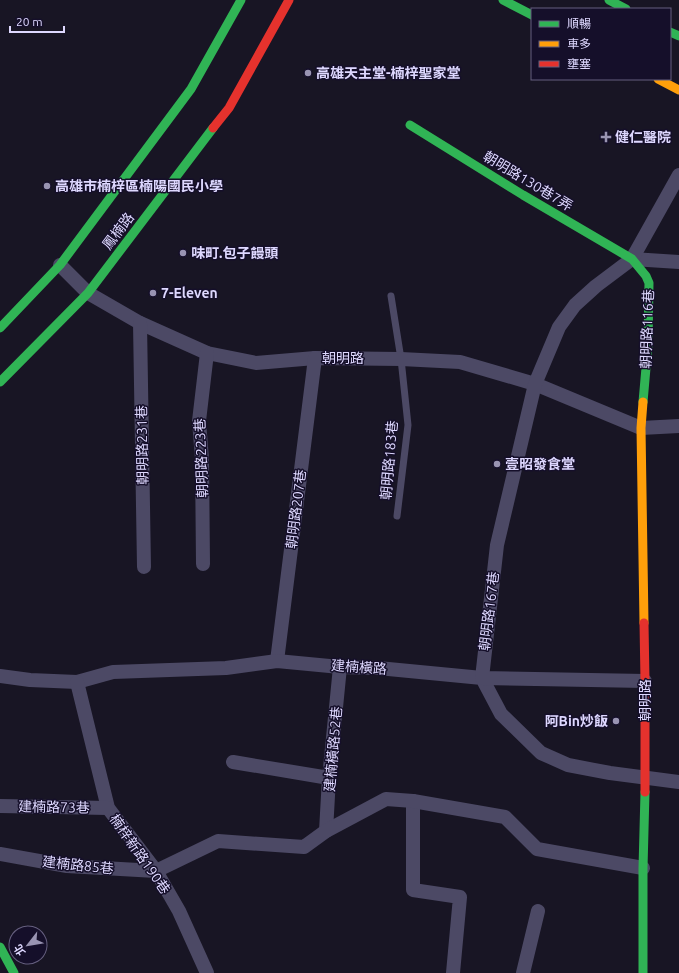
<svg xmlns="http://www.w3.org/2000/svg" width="679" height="973" viewBox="0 0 679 973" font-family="Ubuntu,'Noto Sans TC',sans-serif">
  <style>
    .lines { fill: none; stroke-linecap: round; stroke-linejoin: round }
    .lane { stroke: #4c4965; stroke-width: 7 }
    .street { stroke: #4c4965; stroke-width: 14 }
    .fast { stroke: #30b455; stroke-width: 9 }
    .slow { stroke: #ff9f0a; stroke-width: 9 }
    .jam { stroke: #e5322d; stroke-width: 9 }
    .poi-dot { fill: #9994b2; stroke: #150f2a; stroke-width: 1.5 }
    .labels { text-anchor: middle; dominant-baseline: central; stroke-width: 3; stroke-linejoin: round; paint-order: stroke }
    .poi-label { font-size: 14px; font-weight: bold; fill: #ded8ff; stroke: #150f2a; text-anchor: start }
    .street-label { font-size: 14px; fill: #ded8ff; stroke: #150f2a }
  </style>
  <rect width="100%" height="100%" fill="#181524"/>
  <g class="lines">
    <path class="lane" d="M391 296 401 359 408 425 397 516"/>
    <g class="street">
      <path d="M632 259 679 262"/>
      <path d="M60 265 88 293 140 323 207 353 256 363 315 358 401 359 460 362 535 384 641 428 679 426"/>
      <path d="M140 323 144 567"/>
      <path d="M203 564 202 459 199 421 207 353"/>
      <path d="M277 661 315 358"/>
      <path d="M0 676 30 680 77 682 113 672 226 668 277 661 340 667 378 668 482 678 501 714 541 753 568 765 610 773 679 782"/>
      <path d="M645 681 482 678 497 545 535 384 559 327 575 305 596 286 632 259 679 175"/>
      <path d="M77 682 108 808 156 871 179 911 207 973"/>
      <path d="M233 762 329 778"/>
      <path d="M413 801V890L460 897 453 973"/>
      <path d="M0 806 108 808"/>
      <path d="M326 831 329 778 340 667"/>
      <path d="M0 854 67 866 156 871 218 841 304 847 326 831 386 799 413 801 505 817 537 849 643 868"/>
      <path d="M523 973 538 911"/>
    </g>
    <g class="fast">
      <path d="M503 0 532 15"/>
      <path d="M609 0 626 9"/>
      <path d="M670 32 679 36"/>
      <path d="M410 125 523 195 632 259 646 276 649 283 648 345 643 402"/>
      <path d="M0 328 60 265 191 89 241 0"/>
      <path d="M0 382 88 293 213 128"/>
      <path d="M0 947 14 973"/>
      <path d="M643 973V868L645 792"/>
    </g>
    <g class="slow">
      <path d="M658 79 679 90"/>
      <path d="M643 402 641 428 644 623"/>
    </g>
    <g class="jam">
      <path d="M213 128 229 108 289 0"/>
      <path d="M644 623 645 681V792"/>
    </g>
  </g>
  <g class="poi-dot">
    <circle cx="308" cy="73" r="4"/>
    <path d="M604 131h4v4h4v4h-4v4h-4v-4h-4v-4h4z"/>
    <circle cx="47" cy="186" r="4"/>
    <circle cx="183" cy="253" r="4"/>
    <circle cx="153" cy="293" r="4"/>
    <circle cx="497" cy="464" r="4"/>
    <circle cx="616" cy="721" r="4"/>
  </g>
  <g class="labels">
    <g class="poi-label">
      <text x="316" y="73">高雄天主堂-楠梓聖家堂</text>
      <text x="615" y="137">健仁醫院</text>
      <text x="55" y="186">高雄市楠梓區楠陽國民小學</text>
      <text x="191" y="253">味町.包子饅頭</text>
      <text x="161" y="293">7-Eleven</text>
      <text x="505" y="464">壹昭發食堂</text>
      <text x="608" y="721" text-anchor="end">阿Bin炒飯</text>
    </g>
    <g class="street-label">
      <text transform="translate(528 181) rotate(31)">朝明路130巷7弄</text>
      <text transform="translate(118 231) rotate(-53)">鳳楠路</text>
      <text transform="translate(647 329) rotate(-88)">朝明路116巷</text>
      <text x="343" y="358">朝明路</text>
      <text transform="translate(142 445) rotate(-91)">朝明路231巷</text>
      <text transform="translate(201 458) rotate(-92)">朝明路223巷</text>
      <text transform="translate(389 460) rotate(-85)">朝明路183巷</text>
      <text transform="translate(296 509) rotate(-83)">朝明路207巷</text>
      <text transform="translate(489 611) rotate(-83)">朝明路167巷</text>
      <text transform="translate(359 667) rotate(4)">建楠橫路</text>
      <text transform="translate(645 700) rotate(-90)">朝明路</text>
      <text transform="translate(333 749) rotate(-85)">建楠橫路52巷</text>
      <text transform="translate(54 807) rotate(1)">建楠路73巷</text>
      <text transform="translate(140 854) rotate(55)">楠梓新路190巷</text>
      <text transform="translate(78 865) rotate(6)">建楠路85巷</text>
    </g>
  </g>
  <rect x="531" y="8" width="140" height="72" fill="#150f2a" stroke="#655f7f"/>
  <rect x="539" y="21" width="20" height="6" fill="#30b455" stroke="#655f7f"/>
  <text x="567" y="28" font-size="12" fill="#ded8ff">順暢</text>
  <rect x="539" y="41" width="20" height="6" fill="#ff9f0a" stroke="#655f7f"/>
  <text x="567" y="48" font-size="12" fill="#ded8ff">車多</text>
  <rect x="539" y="61" width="20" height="6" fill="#e5322d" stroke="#655f7f"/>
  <text x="567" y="68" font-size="12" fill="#ded8ff">壅塞</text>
  <g transform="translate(28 945) rotate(239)"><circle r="19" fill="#150f2a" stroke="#655f7f"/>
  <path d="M0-3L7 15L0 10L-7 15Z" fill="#9994b2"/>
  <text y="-6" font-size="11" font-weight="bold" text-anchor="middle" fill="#ded8ff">北</text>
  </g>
  <path d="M10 26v6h54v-6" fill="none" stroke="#ded8ff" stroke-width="2"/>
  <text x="16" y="26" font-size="12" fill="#ded8ff" stroke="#150f2a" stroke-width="3" paint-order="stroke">20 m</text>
</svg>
